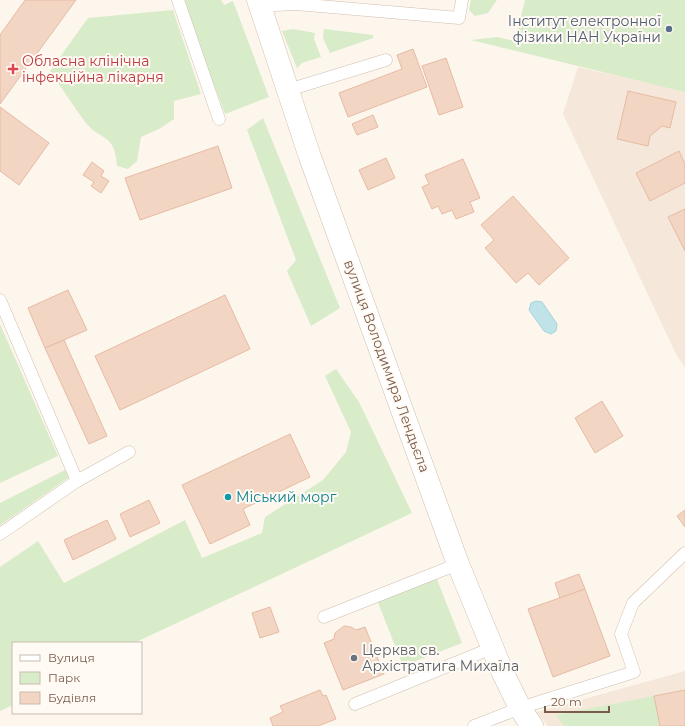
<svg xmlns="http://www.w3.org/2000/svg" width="685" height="726" viewBox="0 0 685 726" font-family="Montserrat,sans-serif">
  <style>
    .residential { fill: #f5e8da }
    .green { fill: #d8ecc9 }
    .water { fill: #bfe3e8; stroke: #a5d3da }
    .building { fill: #f3d5c3; stroke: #e6bba3 }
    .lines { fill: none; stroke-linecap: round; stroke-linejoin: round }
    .service-casing { stroke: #d1beb0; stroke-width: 13 }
    .tertiary-casing { stroke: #d1beb0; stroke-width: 23 }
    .service { stroke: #fff; stroke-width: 12 }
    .tertiary { stroke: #fff; stroke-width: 22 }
    .service-dot { fill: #5c6f8a; stroke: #fffaf3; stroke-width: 1.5 }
    .health-dot { fill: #e0444e; stroke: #fffaf3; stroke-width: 1.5 }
    .culture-dot { fill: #0f9aa8; stroke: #fffaf3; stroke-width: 1.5 }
    .worship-dot { fill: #6b7280; stroke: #fffaf3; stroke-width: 1.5 }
    .labels { text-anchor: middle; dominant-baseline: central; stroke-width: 4; stroke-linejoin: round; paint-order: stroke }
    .service-label { font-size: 14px; fill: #4e5e75; stroke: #fffaf3; text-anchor: end }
    .health-label { font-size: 14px; fill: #be3a42; stroke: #fffaf3; text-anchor: start }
    .street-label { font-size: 14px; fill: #7a5c4d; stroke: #fffaf3 }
    .culture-label { font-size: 14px; fill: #0d838f; stroke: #fffaf3; text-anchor: start }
    .worship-label { font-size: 14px; fill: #5b616d; stroke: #fffaf3; text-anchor: start }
  </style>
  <rect width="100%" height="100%" fill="#fdf6ec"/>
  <g class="residential">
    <path d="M578 67 685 91V368L675 352 563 114Z"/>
    <path d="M685 671V726H548L537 712Z"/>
  </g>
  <g class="green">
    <path d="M182 0H221L224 5 233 1 269 97 225 114Z"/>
    <path d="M471 0H497L488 13 475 16 469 10Z"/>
    <path d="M525 0H685V92L471 40 497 37 515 41Z"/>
    <path d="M173 10 201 94 174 101V119L159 129 141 137 137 161 128 169 117 166C115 133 102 142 86 123 73 106 62 88 50 71L88 18Z"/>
    <path d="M293 29 315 33 314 39 321 57 302 63 297 68 282 31Z"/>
    <path d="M324 29 373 35V38L330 53 323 38Z"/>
    <path d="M263 118 340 308 311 326 287 271 296 260 247 130Z"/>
    <path d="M0 324 58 456 0 483Z"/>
    <path d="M336 369 359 402 412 513 134 643H13V705L0 711V567L38 541 64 583 185 520 202 558 262 533 265 517 323 480 346 452 351 432 325 376Z"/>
    <path d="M65 470 70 477 0 525V503Z"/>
    <path d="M436 577 462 643 403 666 377 600Z"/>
    <path d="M654 696 660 726H564L556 715Z"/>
  </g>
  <path class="water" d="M536 301 542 302 557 324 556 331 551 334 544 331 529 310 531 303Z"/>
  <g class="building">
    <path d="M25 0H76L0 104V35Z"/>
    <path d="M413 49 427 87 348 117 339 93 402 69 397 55Z"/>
    <path d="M446 58 463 107 439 115 422 66Z"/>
    <path d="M628 91 676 102 670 128 662 126 650 136 648 146 617 139Z"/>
    <path d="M0 107 49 143 19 185 0 171Z"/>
    <path d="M373 115 378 127 357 135 352 124Z"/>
    <path d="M218 146 232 188 140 220 125 178Z"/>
    <path d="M679 151 685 164V183L650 201 636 173Z"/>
    <path d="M386 158 395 178 368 190 359 170Z"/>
    <path d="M463 159 480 198 470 202 474 212 456 219 452 210 442 214 438 206 432 209 422 187 429 184 425 175Z"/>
    <path d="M92 162 104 171 101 176 109 181 101 193 91 186 94 182 83 175Z"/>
    <path d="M513 196 569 258 539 285 528 273 516 283 485 248 494 240 481 225Z"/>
    <path d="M685 209V251L668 217Z"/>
    <path d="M68 290 87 330 45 348 28 308Z"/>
    <path d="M225 295 250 349 120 410 95 356Z"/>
    <path d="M64 340 107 436 89 444 45 348Z"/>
    <path d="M602 401 623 436 595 453 575 418Z"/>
    <path d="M290 434 310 477 243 509 250 525 210 544 182 485Z"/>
    <path d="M149 500 160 523 130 537 120 514Z"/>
    <path d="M685 510V527L677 516Z"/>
    <path d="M107 520 116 539 73 560 64 540Z"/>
    <path d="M579 574 585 589 560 598 555 583Z"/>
    <path d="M585 589 610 656 553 677 528 609Z"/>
    <path d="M270 607 279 632 260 638 252 613Z"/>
    <path d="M344 626 351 627 356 630 365 627 384 674 343 690 324 643 334 639 335 633Z"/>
    <path d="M320 690 323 696 326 695 336 719 318 726H273L270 718 283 712 280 706Z"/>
    <path d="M685 690V726H660L654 696Z"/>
  </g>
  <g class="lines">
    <defs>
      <g id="service">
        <path d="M178 0 219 119"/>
        <path d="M260 9 275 5 296 4 459 18 462 0"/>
        <path d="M288 90 386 60"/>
        <path d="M0 300 77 481"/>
        <path d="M0 534 77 481 129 452"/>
        <path d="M324 617 458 564"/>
        <path d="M355 704 492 648"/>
        <path d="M474 726 520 708 634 672 621 634 633 603 685 553"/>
      </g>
      <path id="tertiary" d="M258 0 310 157 458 564 502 671 520 708 532 726"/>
    </defs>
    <use href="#service" class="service-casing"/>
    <use href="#tertiary" class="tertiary-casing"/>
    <use href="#service" class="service"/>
    <use href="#tertiary" class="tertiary"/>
  </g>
  <circle class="service-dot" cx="669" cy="29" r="4"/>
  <path class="health-dot" d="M11 63h4v4h4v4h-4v4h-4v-4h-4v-4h4z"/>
  <circle class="culture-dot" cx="228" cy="497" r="4"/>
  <circle class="worship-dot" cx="354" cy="658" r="4"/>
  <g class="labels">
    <g class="service-label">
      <text x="661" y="21">Інститут електронної<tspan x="661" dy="16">фізики НАН України</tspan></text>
    </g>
    <g class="health-label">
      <text x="22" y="61">Обласна клінічна<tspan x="22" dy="16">інфекційна лікарня</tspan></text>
    </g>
    <g class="street-label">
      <text transform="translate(387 366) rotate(70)">вулиця Володимира Лендьєла</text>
    </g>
    <g class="culture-label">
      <text x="236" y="497">Міський морг</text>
    </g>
    <g class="worship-label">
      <text x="362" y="650">Церква св.<tspan x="362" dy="16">Архістратига Михаїла</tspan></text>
    </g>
  </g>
  <rect x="12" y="642" width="130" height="72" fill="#fffaf3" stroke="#cabbb1"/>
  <rect x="20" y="655" width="20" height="6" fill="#ffffff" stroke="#cabbb1"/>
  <text x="48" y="662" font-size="12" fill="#7a5c4d">Вулиця</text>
  <rect x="20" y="672" width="20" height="12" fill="#d8ecc9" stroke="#cabbb1"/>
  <text x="48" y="682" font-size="12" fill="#7a5c4d">Парк</text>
  <rect x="20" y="692" width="20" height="12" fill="#f3d5c3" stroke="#cabbb1"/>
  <text x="48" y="702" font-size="12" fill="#7a5c4d">Будівля</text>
  <path d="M545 706v6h64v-6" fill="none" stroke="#7a5c4d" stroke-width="2"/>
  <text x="551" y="706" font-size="12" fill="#7a5c4d" stroke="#fffaf3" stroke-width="3" paint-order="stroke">20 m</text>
</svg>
